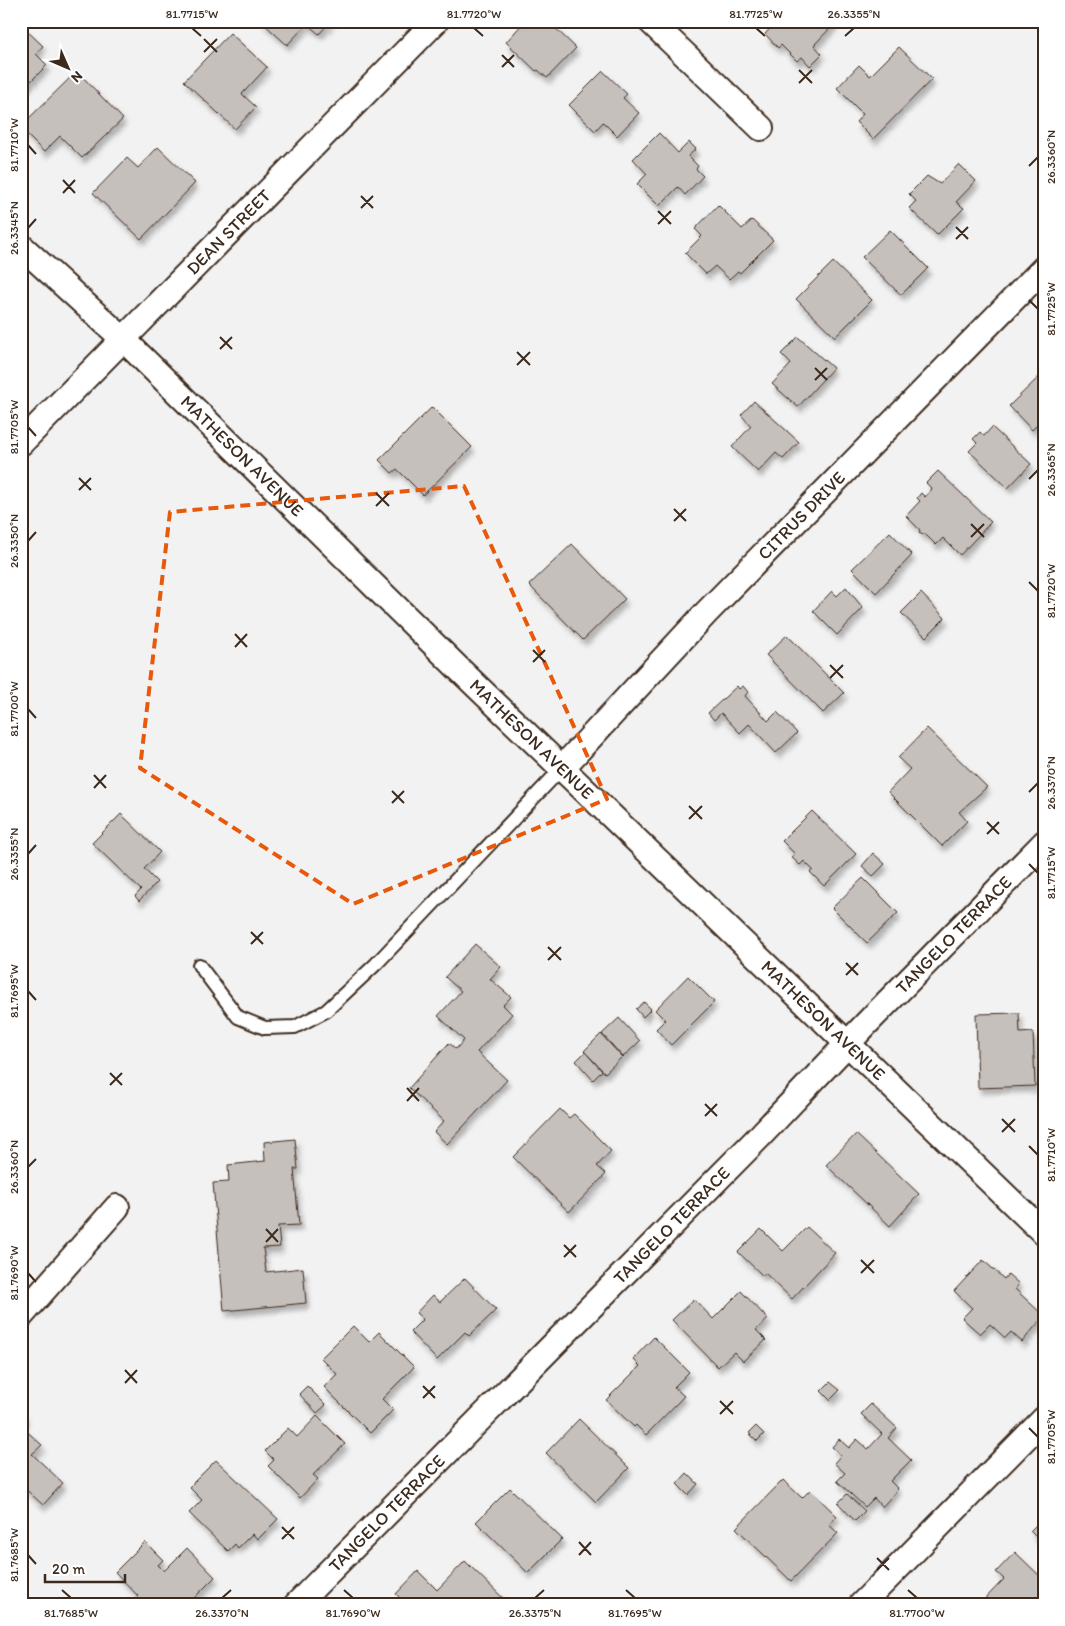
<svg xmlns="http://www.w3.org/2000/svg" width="1065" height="1626" viewBox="0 0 1065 1626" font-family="Itim,sans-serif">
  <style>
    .building { fill: #c6c0bd; stroke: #3b2a1e; filter: url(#shadow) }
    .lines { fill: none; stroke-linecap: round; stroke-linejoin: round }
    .service-casing { stroke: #3b2a1e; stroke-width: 16 }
    .minor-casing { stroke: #3b2a1e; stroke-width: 28 }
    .service { stroke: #fff; stroke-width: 12 }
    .minor { stroke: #fff; stroke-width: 24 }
    .marked { fill: none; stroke: #e8590c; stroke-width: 4; stroke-dasharray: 10 6; stroke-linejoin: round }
    .ticks { fill: none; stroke: #3b2a1e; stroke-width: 2 }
    .labels { text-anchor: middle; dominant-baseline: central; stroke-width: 4.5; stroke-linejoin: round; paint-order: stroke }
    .street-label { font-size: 18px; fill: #3b2a1e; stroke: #fff }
    .neatline { fill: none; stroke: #3b2a1e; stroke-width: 2 }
    .ticks-label { font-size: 12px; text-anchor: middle; fill: #3b2a1e }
  </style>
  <defs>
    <filter id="shadow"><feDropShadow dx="3" dy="5.5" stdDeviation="2.5" flood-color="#0004"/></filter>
  </defs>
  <rect width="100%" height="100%" fill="#f3f2f2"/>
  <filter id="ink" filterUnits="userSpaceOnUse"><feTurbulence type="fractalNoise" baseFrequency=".02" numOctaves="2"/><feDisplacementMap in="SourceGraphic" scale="10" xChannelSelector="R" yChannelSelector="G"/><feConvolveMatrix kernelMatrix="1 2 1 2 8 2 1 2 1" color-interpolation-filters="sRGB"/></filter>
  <g filter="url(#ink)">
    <g class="building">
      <path d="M261 21H331L319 34 307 24 287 45Z"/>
      <path d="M525 21H548L576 48 547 78 538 70 536 71 506 42Z"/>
      <path d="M777 21H833L835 23 814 45 822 54 810 66 802 57 797 61 781 45 778 48 765 34Z"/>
      <path d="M22 26 43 46 36 54 47 65 21 91Z"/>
      <path d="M230 33 267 67 242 94 256 107 235 129 184 81Z"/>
      <path d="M899 47 932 79 873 139 856 122 863 114 837 88 859 65 870 76Z"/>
      <path d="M77 71 123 119 82 158 60 136 44 152 21 129V126Z"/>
      <path d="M603 71 627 94 623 98 639 113 617 136 603 122 595 131 569 105Z"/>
      <path d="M659 133 678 153 689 142 696 149 688 156 698 166 696 169 703 176 685 195 678 187 659 206 637 184 647 174 633 159Z"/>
      <path d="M158 147 195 183 141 239 93 193 127 158 138 168Z"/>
      <path d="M959 164 976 181 956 202 964 208 937 235 909 208 916 201 909 194 927 176 940 184Z"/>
      <path d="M718 205 742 229 752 220 773 240 740 273 738 271 729 279 715 266 706 274 685 253 702 236 695 229Z"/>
      <path d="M890 230 928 268 901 295 862 257Z"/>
      <path d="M833 262 872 300 835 337 796 299Z"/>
      <path d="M798 337 833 368 798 407 772 384 791 364 781 354Z"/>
      <path d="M1044 372V418L1032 430 1009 406Z"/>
      <path d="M754 401 799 442 783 459 776 453 758 472 732 447 751 426 741 415Z"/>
      <path d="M432 407 472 447 423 495 397 469 392 473 379 460Z"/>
      <path d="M992 427 1031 464 1008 488 969 451 977 443 973 439 980 432 984 436Z"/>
      <path d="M938 471 991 522 960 555 943 538 936 545 924 533 922 535 919 532 920 530 906 516 920 501 917 498 921 493 925 497 932 489 926 483Z"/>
      <path d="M890 532 912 555 876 593 852 569Z"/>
      <path d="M572 544 625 599 583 640 529 585Z"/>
      <path d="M846 587 863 608 837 635 813 611 832 591 837 596Z"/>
      <path d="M921 593 945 618 926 637 901 613Z"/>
      <path d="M787 635 844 693 823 713 766 655Z"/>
      <path d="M737 686 739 689 743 686 748 692 745 696 768 721 777 712 797 733 776 753 749 724 740 733 721 713 714 720 708 713Z"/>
      <path d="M927 728 987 787 959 812 967 821 942 846 888 792 910 769 898 758Z"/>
      <path d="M812 811 856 854 824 886 810 872 813 870 804 861 800 865 791 857 795 854 782 841Z"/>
      <path d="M121 814 160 852 144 869 157 882 139 901 135 896 141 890 92 843Z"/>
      <path d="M873 853 885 864 873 876 862 866Z"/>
      <path d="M863 878 898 913 867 943 832 908Z"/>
      <path d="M475 944 501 967 490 979 511 997 503 1005 512 1014 477 1052 507 1080 447 1144 434 1132 444 1121 409 1088 449 1043 456 1049 464 1040 438 1016 461 991 445 977Z"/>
      <path d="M1044 951V962L1038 957Z"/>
      <path d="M688 976 714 1002 671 1045 656 1029 665 1020 655 1010Z"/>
      <path d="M644 1002 651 1009 643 1017 636 1009Z"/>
      <path d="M1019 1013 1020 1033 1033 1032 1035 1086 978 1088 976 1014Z"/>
      <path d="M619 1018 640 1041 623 1057 602 1034Z"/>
      <path d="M601 1034 622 1057 605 1073 584 1051Z"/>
      <path d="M585 1052 602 1071 593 1080 576 1061Z"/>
      <path d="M560 1109 569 1118 574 1114 611 1151 597 1166 606 1174 569 1212 513 1157Z"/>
      <path d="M856 1134 919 1194 890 1226 826 1165Z"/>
      <path d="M295 1139 298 1169H294L299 1225 278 1226 280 1247 263 1248 266 1272 303 1268 306 1303 224 1311 213 1183 229 1182 228 1165 265 1161 264 1142Z"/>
      <path d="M807 1227 835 1253 792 1299 765 1273 763 1276 738 1252 761 1229 783 1251Z"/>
      <path d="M983 1260 1004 1279 1008 1274 1019 1284 1015 1289 1044 1316 1022 1342 1011 1332 1005 1338 990 1324 980 1334 962 1318 972 1308 954 1291Z"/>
      <path d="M465 1278 496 1310 469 1336 465 1332 437 1360 410 1332 423 1319 416 1313 433 1295 440 1302Z"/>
      <path d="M741 1291 768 1319 756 1330 766 1340 743 1361 734 1352 718 1367 672 1320 694 1299 713 1319Z"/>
      <path d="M353 1326 369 1342 379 1332 414 1367 382 1399 393 1410 370 1433 324 1387 337 1374 321 1358Z"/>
      <path d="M654 1337 689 1372 674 1387 684 1396 646 1435 636 1425 634 1427 606 1400 640 1366 633 1359Z"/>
      <path d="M830 1382 840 1390 830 1400 821 1391Z"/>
      <path d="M307 1386 326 1405 317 1413 299 1394Z"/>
      <path d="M871 1404 897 1428 888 1438 911 1460 890 1481 898 1489 882 1507 874 1498 865 1507 837 1481 845 1473 834 1463 841 1455 832 1447 839 1439 849 1448 857 1439 868 1449 882 1434 861 1414Z"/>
      <path d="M21 1410 25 1417 21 1426 42 1445 32 1454 63 1483 43 1505 21 1485Z"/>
      <path d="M317 1416 345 1444 313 1475 318 1479 300 1498 268 1466 274 1460 265 1451 288 1428 297 1437Z"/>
      <path d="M579 1419 629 1468 596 1502 546 1453Z"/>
      <path d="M756 1426 764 1434 757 1441 749 1433Z"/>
      <path d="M216 1460 278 1519 258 1539 252 1534 238 1548 235 1544 228 1551 189 1513 202 1500 189 1487Z"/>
      <path d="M687 1473 698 1484 688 1495 677 1484Z"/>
      <path d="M783 1480 802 1498 810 1490 837 1516 829 1525 838 1533 791 1581 736 1528Z"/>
      <path d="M510 1488 562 1539 528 1573 476 1522Z"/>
      <path d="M847 1494 865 1511 855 1521 838 1503Z"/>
      <path d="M1044 1517V1545L1030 1531Z"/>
      <path d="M145 1542 163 1560 158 1565 164 1571 187 1548 215 1577 187 1605H130L138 1596 115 1572Z"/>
      <path d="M1015 1552 1044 1580V1599L1038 1605H979L1004 1579 996 1572Z"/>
      <path d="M465 1561 510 1605H407L396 1594 418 1571 437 1590Z"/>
    </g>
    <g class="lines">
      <defs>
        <path id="service" d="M199 965 238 1017 265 1028 295 1027 326 1011 376 964 562 768"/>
        <g id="minor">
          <path d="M650 21 761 128"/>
          <path id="s1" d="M21 246 123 339 461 671 1044 1233"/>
          <path id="s2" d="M21 443 436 21"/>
          <path id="s3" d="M562 768 706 613 1044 268"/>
          <path d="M21 1316 117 1207"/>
          <path id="s4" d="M296 1605 760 1136 867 1023 1044 843"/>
          <path d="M861 1605 1044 1419"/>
        </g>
      </defs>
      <use href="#service" class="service-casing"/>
      <use href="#minor" class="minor-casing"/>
      <use href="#service" class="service"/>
      <use href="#minor" class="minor"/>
    </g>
  </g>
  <path class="marked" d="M464 486 607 799 353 904 140 768 170 512Z"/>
  <path class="ticks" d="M192 28 201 36M474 28 483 36M756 28 765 36M845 36 854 28M204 39 217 52M204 52 217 39M502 55 514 67M502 67 514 55M799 70 812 83M799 83 812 70M28 145 36 154M1029 166 1038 157M63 180 75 193M63 193 75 180M361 196 373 208M361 208 373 196M658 211 671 224M658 224 671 211M956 227 968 239M28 228 36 219M956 239 968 227M1029 300 1038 309M220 337 232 349M220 349 232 337M517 352 530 365M517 365 530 352M815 368 827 380M815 380 827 368M28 427 36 436M79 478 91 490M1029 479 1038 470M79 490 91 478M376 493 389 506M376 506 389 493M674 509 686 521M674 521 686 509M971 524 984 537M971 537 984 524M28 541 36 532M1029 582 1038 591M235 634 247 647M235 647 247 634M533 650 545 662M533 662 545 650M830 665 843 678M830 678 843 665M28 709 36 718M94 775 106 788M94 788 106 775M392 791 404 803M1029 792 1038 783M392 803 404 791M689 806 702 819M689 819 702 806M987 822 999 834M987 834 999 822M28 854 36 845M1029 864 1038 873M251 932 263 944M251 944 263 932M548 947 561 960M548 960 561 947M846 963 858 975M846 975 858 963M28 991 36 1000M110 1073 122 1085M110 1085 122 1073M407 1088 419 1101M407 1101 419 1088M705 1104 717 1116M705 1116 717 1104M1002 1119 1015 1132M1002 1132 1015 1119M1029 1146 1038 1155M28 1167 36 1159M266 1229 278 1242M266 1242 278 1229M564 1245 576 1257M564 1257 576 1245M861 1260 874 1273M28 1273 36 1282M861 1273 874 1260M125 1370 137 1383M125 1383 137 1370M423 1386 435 1398M423 1398 435 1386M720 1401 733 1414M720 1414 733 1401M1029 1428 1038 1437M282 1527 294 1539M282 1539 294 1527M579 1542 591 1555M28 1555 36 1564M579 1555 591 1542M877 1558 889 1570M877 1570 889 1558M62 1590 71 1598M344 1590 353 1598M626 1590 635 1598M908 1590 917 1598M222 1598 231 1590M535 1598 544 1590"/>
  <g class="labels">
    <g class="street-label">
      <text stroke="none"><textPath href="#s2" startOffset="296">DEAN STREET</textPath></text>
      <text stroke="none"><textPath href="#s1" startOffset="305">MATHESON AVENUE</textPath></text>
      <text stroke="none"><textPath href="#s3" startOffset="348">CITRUS DRIVE</textPath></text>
      <text stroke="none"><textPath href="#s1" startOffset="710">MATHESON AVENUE</textPath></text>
      <text stroke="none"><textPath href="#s4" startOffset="939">TANGELO TERRACE</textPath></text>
      <text stroke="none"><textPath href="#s1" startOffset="1115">MATHESON AVENUE</textPath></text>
      <text stroke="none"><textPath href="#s4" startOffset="534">TANGELO TERRACE</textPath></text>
      <text stroke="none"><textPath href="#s4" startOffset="129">TANGELO TERRACE</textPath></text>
    </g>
  </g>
  <rect width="1065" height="1626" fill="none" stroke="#fff" stroke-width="55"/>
  <g transform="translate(68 68) rotate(135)" stroke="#ffffff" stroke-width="4" paint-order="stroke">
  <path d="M0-4L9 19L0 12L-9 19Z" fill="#3b2a1e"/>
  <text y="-8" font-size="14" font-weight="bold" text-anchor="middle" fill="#3b2a1e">N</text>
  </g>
  <path d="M45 1574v8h80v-8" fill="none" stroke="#3b2a1e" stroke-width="2.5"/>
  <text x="52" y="1574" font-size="15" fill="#3b2a1e" stroke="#ffffff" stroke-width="4" paint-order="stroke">20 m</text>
  <rect x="28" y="28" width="1010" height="1570" class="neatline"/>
  <g class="ticks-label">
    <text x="192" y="18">81.7715°W</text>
    <text x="474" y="18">81.7720°W</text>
    <text x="756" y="18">81.7725°W</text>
    <text x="854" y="18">26.3355°N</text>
    <text transform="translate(14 145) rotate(-90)" y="4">81.7710°W</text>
    <text transform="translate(1051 157) rotate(-90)" y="4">26.3360°N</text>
    <text transform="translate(14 228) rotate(-90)" y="4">26.3345°N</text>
    <text transform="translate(1051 309) rotate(-90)" y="4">81.7725°W</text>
    <text transform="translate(14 427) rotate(-90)" y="4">81.7705°W</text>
    <text transform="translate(1051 470) rotate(-90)" y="4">26.3365°N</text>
    <text transform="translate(14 541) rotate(-90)" y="4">26.3350°N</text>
    <text transform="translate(1051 591) rotate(-90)" y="4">81.7720°W</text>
    <text transform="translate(14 709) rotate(-90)" y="4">81.7700°W</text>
    <text transform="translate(1051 783) rotate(-90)" y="4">26.3370°N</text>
    <text transform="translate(14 854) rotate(-90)" y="4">26.3355°N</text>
    <text transform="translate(1051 873) rotate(-90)" y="4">81.7715°W</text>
    <text transform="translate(14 991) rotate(-90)" y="4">81.7695°W</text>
    <text transform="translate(1051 1155) rotate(-90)" y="4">81.7710°W</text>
    <text transform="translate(14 1167) rotate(-90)" y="4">26.3360°N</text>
    <text transform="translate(14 1273) rotate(-90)" y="4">81.7690°W</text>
    <text transform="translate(1051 1437) rotate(-90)" y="4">81.7705°W</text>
    <text transform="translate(14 1555) rotate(-90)" y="4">81.7685°W</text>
    <text x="71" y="1617">81.7685°W</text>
    <text x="222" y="1617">26.3370°N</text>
    <text x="353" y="1617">81.7690°W</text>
    <text x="535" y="1617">26.3375°N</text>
    <text x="635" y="1617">81.7695°W</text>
    <text x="917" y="1617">81.7700°W</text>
  </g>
</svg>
